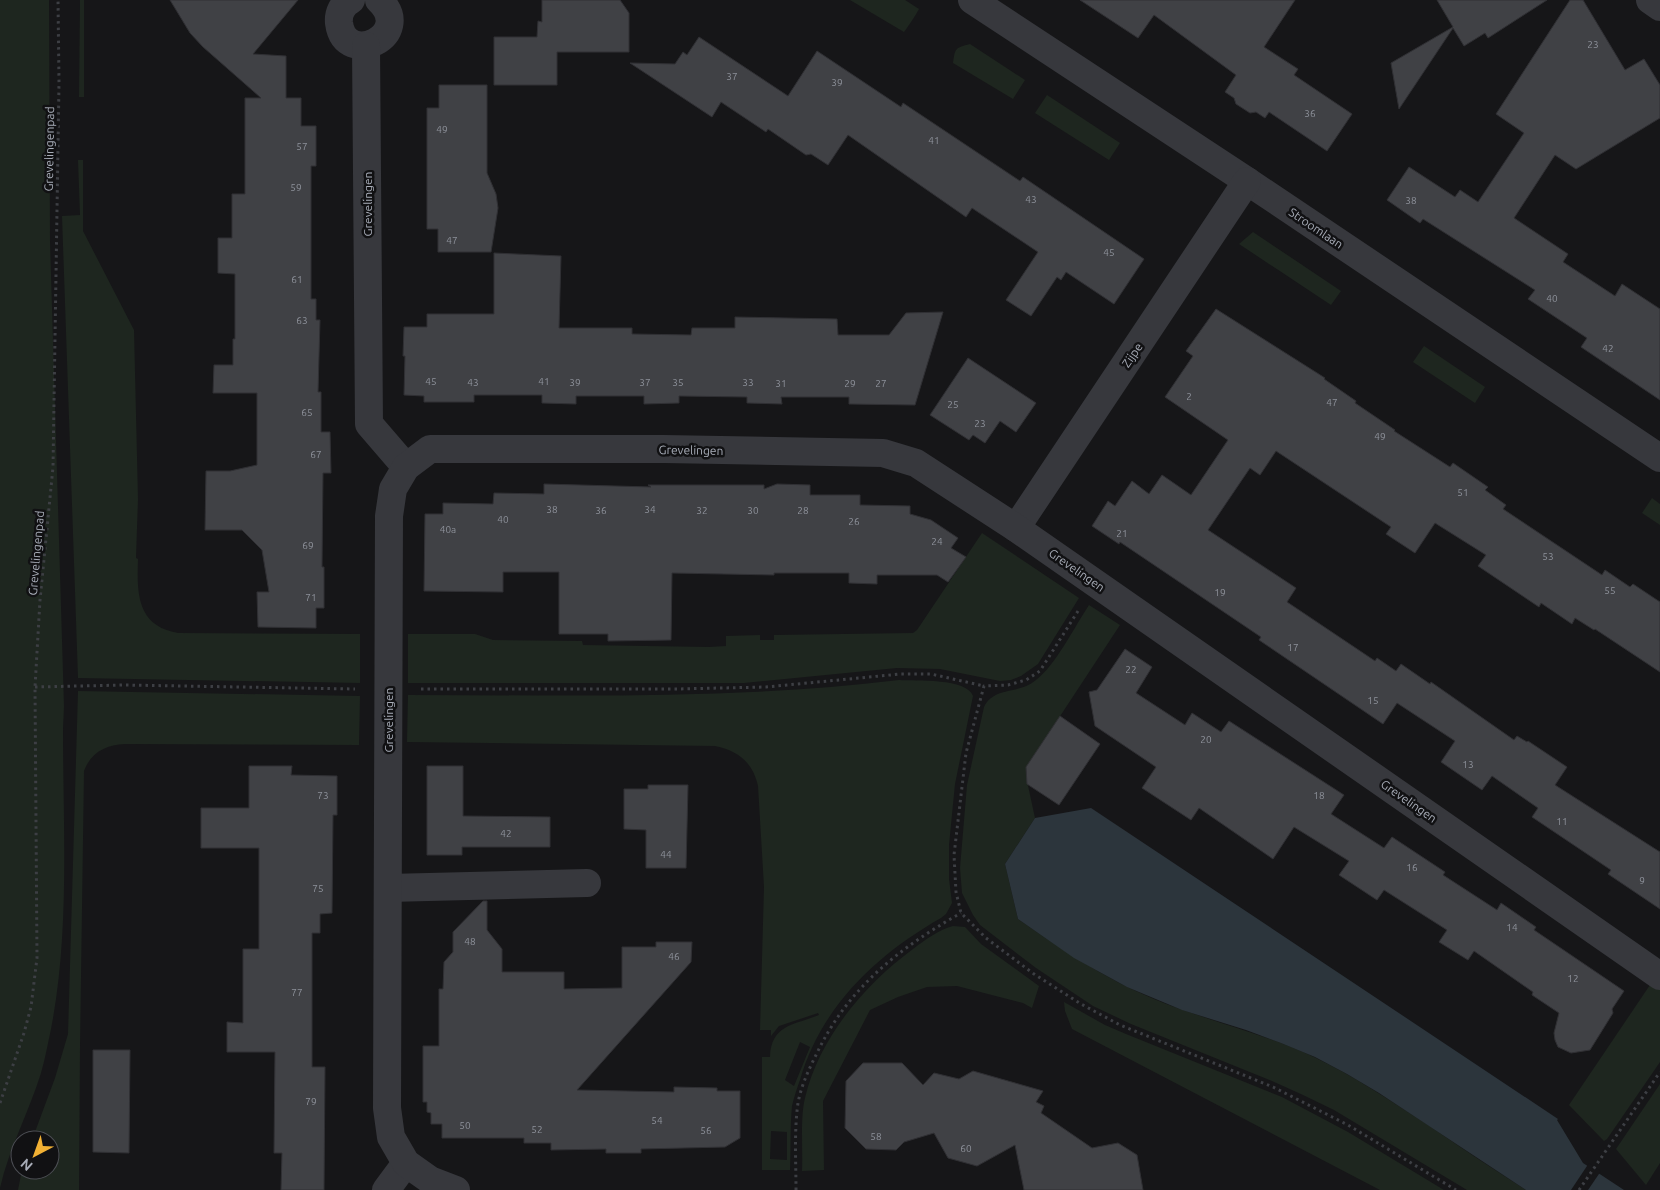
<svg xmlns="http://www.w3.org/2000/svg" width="1660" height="1190" viewBox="0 0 1660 1190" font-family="Ubuntu,sans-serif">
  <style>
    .green { fill: #1e261f; fill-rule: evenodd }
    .water { fill: #2c353c }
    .pier { fill: #161618 }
    .building { fill: #404145; stroke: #303034 }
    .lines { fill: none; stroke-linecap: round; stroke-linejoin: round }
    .path { stroke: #3d3f44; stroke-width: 3; stroke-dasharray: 2.5 4; stroke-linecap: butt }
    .minor { stroke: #37383d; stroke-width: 28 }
    .labels { text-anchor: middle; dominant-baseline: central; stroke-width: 5; stroke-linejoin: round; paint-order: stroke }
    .number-label { font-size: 10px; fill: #8e929b }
    .street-label { font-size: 12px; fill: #a8adb8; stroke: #111113 }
  </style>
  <rect width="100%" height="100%" fill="#161618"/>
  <g class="green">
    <path d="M0 0H49L50 241 64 706 63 729C63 829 70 931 51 1029 48 1043 45 1059 41 1073 29 1112 9 1148 0 1188Z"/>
    <path d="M80 0H84V97H79Z"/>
    <path d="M850 0H905L919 9C914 18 909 25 904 32Z"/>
    <path d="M970 44 1025 80 1013 99 953 63C955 48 955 48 970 44Z"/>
    <path d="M1047 95 1120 143 1109 160 1035 113Z"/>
    <path d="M78 160H83V231L134 330 138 499 136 558 138 559C137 592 136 626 178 633L360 634V683L78 678 62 216 80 215Z"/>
    <path d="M1253 232 1341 291 1331 305 1239 244Z"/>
    <path d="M1424 346 1485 387 1475 403 1413 362Z"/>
    <path d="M1652 498 1660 504V525L1642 513Z"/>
    <path d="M982 533 1079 598 1038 664 1021 676 1011 680 1000 681 940 669 897 668 744 683H408V634H475L493 640 582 641 583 645 709 647 726 646V636L760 635V640H774V635L913 633 917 630Z"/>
    <path d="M1089 605 1120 625 1028 765 1027 781 1035 818 1005 864 1018 919C1061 949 1105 979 1154 999 1207 1021 1263 1033 1314 1057 1354 1076 1391 1101 1428 1125 1460 1147 1493 1169 1526 1190H1467L1334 1110 1303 1095 1272 1081 1131 1024 1093 1006 1036 968 980 925 973 915 962 893 960 868 967 785 984 707C994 686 1018 695 1036 680 1055 666 1075 626 1089 605Z"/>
    <path d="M899 680C916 681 967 678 973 696L955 784 949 845V879L952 903 946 914 941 918C876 955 821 1007 800 1080 797 1088 794 1097 792 1106 790 1127 791 1149 790 1170H762V1057H770C771 1024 795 1025 819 1015L818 1013 779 1026 771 1036V1030H760L764 887 758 786C753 763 739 751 715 746L407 742 408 695C571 695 736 700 899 680ZM800 1042 810 1047 794 1086 785 1080ZM771 1131 787 1132V1160L770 1159Z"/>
    <path d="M78 691 360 696 359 745 125 744C106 745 91 752 84 771L80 1047 79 1190H18L22 1170H50V1140H32L55 1078 68 1034Z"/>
    <path d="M953 926 965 927 981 944 1039 986 1032 1008 1023 1003 957 986 927 987 898 997 870 1010 823 1101 824 1170 802 1171C803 1149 800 1118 805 1098 819 1038 865 984 913 949 925 940 938 930 953 926Z"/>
    <path d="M1652 982 1660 989V1062L1607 1139 1604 1141 1569 1105Z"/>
    <path d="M1064 1002 1105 1025 1126 1034 1282 1097 1348 1132 1444 1190H1380L1072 1029 1065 1011Z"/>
    <path d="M1660 1084V1163L1646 1185 1616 1149Z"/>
  </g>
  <path class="water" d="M1091 808 1558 1119 1557 1120 1583 1163 1624 1190H1526L1379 1093 1347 1074 1315 1057 1281 1043 1246 1030 1182 1010 1127 987 1074 958 1018 919 1005 864 1035 818Z"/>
  <path class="pier" d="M1589 1163 1601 1171 1588 1190H1571Z"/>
  <g class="building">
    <path d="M170 0H298L253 54 286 56V98H301V126H316V166H311V299H316V320H320L318 392H321V432H330L331 473H323L322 567H324V608H316V628L258 627 257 592H269L262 550 242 530H205L206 471H230L257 465V393H213L214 365H233V339H235V274L218 273V238H232V194H245V98H261L203 47 190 33Z"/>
    <path d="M542 0H620L629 13V52H557V85H494V37H537L538 21 542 22Z"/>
    <path d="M1080 0H1295L1264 47 1298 69 1294 75 1352 114 1327 151 1269 112 1265 118 1256 112 1250 113 1236 104 1234 98 1225 92 1236 75 1154 15 1138 38Z"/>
    <path d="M1437 0H1547L1488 38 1485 33 1464 46 1453 28 1399 109 1391 63 1453 27Z"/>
    <path d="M1570 0H1583L1625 70 1644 59 1660 85V118L1576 169 1555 155 1514 218 1568 254 1563 262 1615 296 1622 284 1660 309V400L1581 347 1587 338 1528 299 1535 290 1423 219 1420 223 1387 200 1409 167 1455 197 1460 190 1478 202 1524 133 1496 114Z"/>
    <path d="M699 37 788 96 817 51 901 107 903 103 1020 181 1023 177 1144 259 1114 304 1066 272 1061 280 1057 277 1031 316 1006 300 1038 252 972 208 966 217 848 135 828 165 811 154 806 155 768 129 766 132 721 102 712 117 630 63 675 64 683 52 687 55Z"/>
    <path d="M439 85H487V173L496 194 498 208 491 252H438V229H427V108H439Z"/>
    <path d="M494 253 561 256 559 328H632V334L691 335 692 328H735V317L837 319 838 335H889L906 313 943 312 915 405 849 404V397H781L782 404 747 403V397L679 396V403L644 404V396H576V404L542 403V395H474V402H424V396L404 395 405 356H403L404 327H427V314H494Z"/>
    <path d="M1216 309 1325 378 1324 379 1356 401 1355 403 1395 430 1394 431 1450 467 1453 463 1488 487 1485 490 1506 505 1503 509 1602 575 1605 570 1630 587 1633 584 1660 602V672L1595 629 1594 630 1575 618 1572 624 1541 603 1539 607 1478 566 1486 555 1435 523 1415 553 1386 534 1391 527 1276 451 1260 475 1250 468 1208 530 1296 588 1287 602 1375 661 1377 658 1396 671 1401 664 1430 684 1431 682 1514 740 1517 736 1527 742 1528 741 1567 767 1555 785 1660 852V909L1608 874 1611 870 1532 817 1538 808 1492 776 1482 790 1441 762 1455 741 1397 703 1383 724 1259 640 1261 637 1120 542 1119 544 1092 526 1108 501 1115 506 1132 481 1149 494 1162 475 1191 495 1228 440 1165 397 1193 356 1186 351Z"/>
    <path d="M968 358 1036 403 1016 432 1000 421 985 443 973 435 969 440 930 415Z"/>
    <path d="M544 484 651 487 648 485H764V489L777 484 810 485V495H860V505L910 506V514L931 520 958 538 951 548 966 557 948 582 937 575H877V584L849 583V573H774V575L672 573 671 640 608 641V634H559V572H503V592L424 591 425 514H443V503L493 504 494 493 544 494Z"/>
    <path d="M1125 649 1152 667 1136 693 1185 725 1192 713 1221 732 1229 721 1344 795 1331 814 1384 848 1392 837 1445 872 1443 875 1497 910 1501 903 1536 927 1534 930 1624 991 1612 1009 1613 1013 1590 1050 1571 1053 1558 1047 1555 1040 1554 1033 1559 1013 1532 995 1533 992 1474 951 1468 960 1439 942 1447 930 1384 890 1377 900 1339 875 1349 861 1294 827 1273 859 1199 808 1191 820 1142 788 1156 767 1095 726 1089 692 1097 690Z"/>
    <path d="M1060 716 1100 744 1059 805 1027 784 1026 767Z"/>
    <path d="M249 766H292L291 775 337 776V815H333L332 913 320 914V933H312V1067H325L324 1190H281L282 1153H274L275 1052H227V1022L243 1023V949H259V848H201V808H249Z"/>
    <path d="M427 766H463V816L550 817V847H462V855H427Z"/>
    <path d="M648 785H688L686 868H646V830L624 829V789H648Z"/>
    <path d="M483 901H487V930L502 949V972H564V989L622 988V947H656V942H692L691 962 577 1090 674 1092V1087L717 1088V1091H740V1138L725 1147 641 1149V1153H606V1149L551 1150V1143H524V1138H442V1124H431V1113L427 1112V1102H423V1046H439V989H443L444 962 453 952V932Z"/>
    <path d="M93 1050H130L129 1153 93 1152Z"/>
    <path d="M863 1063H902L923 1085 934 1073 959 1079 973 1071 1043 1091 1036 1102 1044 1106 1041 1113 1092 1148 1118 1143 1137 1155 1143 1190H1024L1015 1145 977 1166 948 1158 934 1133 904 1142 896 1150 866 1149 845 1128 846 1081Z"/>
  </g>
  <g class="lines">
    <g class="path">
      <path d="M1078 611 1040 671 1026 680 1008 685 984 686 966 753 954 855 956 892 961 913 986 938 1034 974 1081 1004 1120 1025 1273 1087 1348 1125 1456 1190"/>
      <path d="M35 687 124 685 355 689"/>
      <path d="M421 689H677L766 687 900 674H931L984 686"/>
      <path d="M0 1103 24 1033 31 1007 37 958 35 687 40 600 53 467 59 83 58 0"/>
      <path d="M796 1190C796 1162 794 1131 798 1103 801 1086 809 1069 817 1053 848 988 899 948 961 913"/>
      <path d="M1579 1190 1660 1072"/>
    </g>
    <g class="minor">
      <path d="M351 0C342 5 338 13 339 23 345 69 416 35 379 0"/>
      <path d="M972 0 1247 181 1660 458"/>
      <path d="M1650 0 1660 7"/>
      <path d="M366 46 369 424 406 467"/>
      <path d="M1016 528 1247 181"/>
      <path d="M388 888 587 883"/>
      <path d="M386 1190 406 1163"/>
      <path d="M456 1190 430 1180 406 1163 391 1137 387 1108 389 516 393 489 406 467 430 449H664L883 453 916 463 1016 528 1660 976"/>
    </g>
  </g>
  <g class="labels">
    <g class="number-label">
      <text x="1593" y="44">23</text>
      <text x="732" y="76">37</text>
      <text x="837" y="82">39</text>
      <text x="1310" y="113">36</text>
      <text x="442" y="129">49</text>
      <text x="934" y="140">41</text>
      <text x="302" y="146">57</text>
      <text x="296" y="187">59</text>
      <text x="1031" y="199">43</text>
      <text x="1411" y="200">38</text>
      <text x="452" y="240">47</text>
      <text x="1109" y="252">45</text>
      <text x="297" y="279">61</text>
      <text x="1552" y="298">40</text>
      <text x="302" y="320">63</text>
      <text x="1608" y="348">42</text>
      <text x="431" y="381">45</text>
      <text x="544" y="381">41</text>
      <text x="473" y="382">43</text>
      <text x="575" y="382">39</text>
      <text x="645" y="382">37</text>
      <text x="678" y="382">35</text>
      <text x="748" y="382">33</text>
      <text x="781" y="383">31</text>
      <text x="850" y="383">29</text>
      <text x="881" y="383">27</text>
      <text x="1189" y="396">2</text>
      <text x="1332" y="402">47</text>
      <text x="953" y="404">25</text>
      <text x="307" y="412">65</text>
      <text x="980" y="423">23</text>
      <text x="1380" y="436">49</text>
      <text x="316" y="454">67</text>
      <text x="1463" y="492">51</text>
      <text x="552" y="509">38</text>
      <text x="650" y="509">34</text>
      <text x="601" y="510">36</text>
      <text x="702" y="510">32</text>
      <text x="753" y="510">30</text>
      <text x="803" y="510">28</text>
      <text x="503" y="519">40</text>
      <text x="854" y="521">26</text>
      <text x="448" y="529">40a</text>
      <text x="1122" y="533">21</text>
      <text x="937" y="541">24</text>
      <text x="308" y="545">69</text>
      <text x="1548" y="556">53</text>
      <text x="1610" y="590">55</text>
      <text x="1220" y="592">19</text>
      <text x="311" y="597">71</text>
      <text x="1293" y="647">17</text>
      <text x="1131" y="669">22</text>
      <text x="1373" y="700">15</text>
      <text x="1206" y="739">20</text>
      <text x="1468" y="764">13</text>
      <text x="323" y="795">73</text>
      <text x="1319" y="795">18</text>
      <text x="1562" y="821">11</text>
      <text x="506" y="833">42</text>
      <text x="666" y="854">44</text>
      <text x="1412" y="867">16</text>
      <text x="1642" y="880">9</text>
      <text x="318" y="888">75</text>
      <text x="1512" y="927">14</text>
      <text x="470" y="941">48</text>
      <text x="674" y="956">46</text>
      <text x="1573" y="978">12</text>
      <text x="297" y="992">77</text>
      <text x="311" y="1101">79</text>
      <text x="657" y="1120">54</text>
      <text x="465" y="1125">50</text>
      <text x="537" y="1129">52</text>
      <text x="706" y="1130">56</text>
      <text x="876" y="1136">58</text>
      <text x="966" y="1148">60</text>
    </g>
    <g class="street-label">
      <text transform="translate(49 149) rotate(-89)">Grevelingenpad</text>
      <text transform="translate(367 204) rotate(-90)">Grevelingen</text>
      <text transform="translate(1316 228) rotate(34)">Stroomlaan</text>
      <text transform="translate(1132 355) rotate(-56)">Zijpe</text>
      <text transform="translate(691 450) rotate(1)">Grevelingen</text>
      <text transform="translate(36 553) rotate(-85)">Grevelingenpad</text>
      <text transform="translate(1077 570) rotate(35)">Grevelingen</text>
      <text transform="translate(388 720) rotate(-90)">Grevelingen</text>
      <text transform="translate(1409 801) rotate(35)">Grevelingen</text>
    </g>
  </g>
  <g transform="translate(35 1155) rotate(221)"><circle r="24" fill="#111113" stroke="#4d4f55"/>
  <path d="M0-4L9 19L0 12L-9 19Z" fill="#f2b134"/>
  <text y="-8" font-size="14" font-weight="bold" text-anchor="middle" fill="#a8adb8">N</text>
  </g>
</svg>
